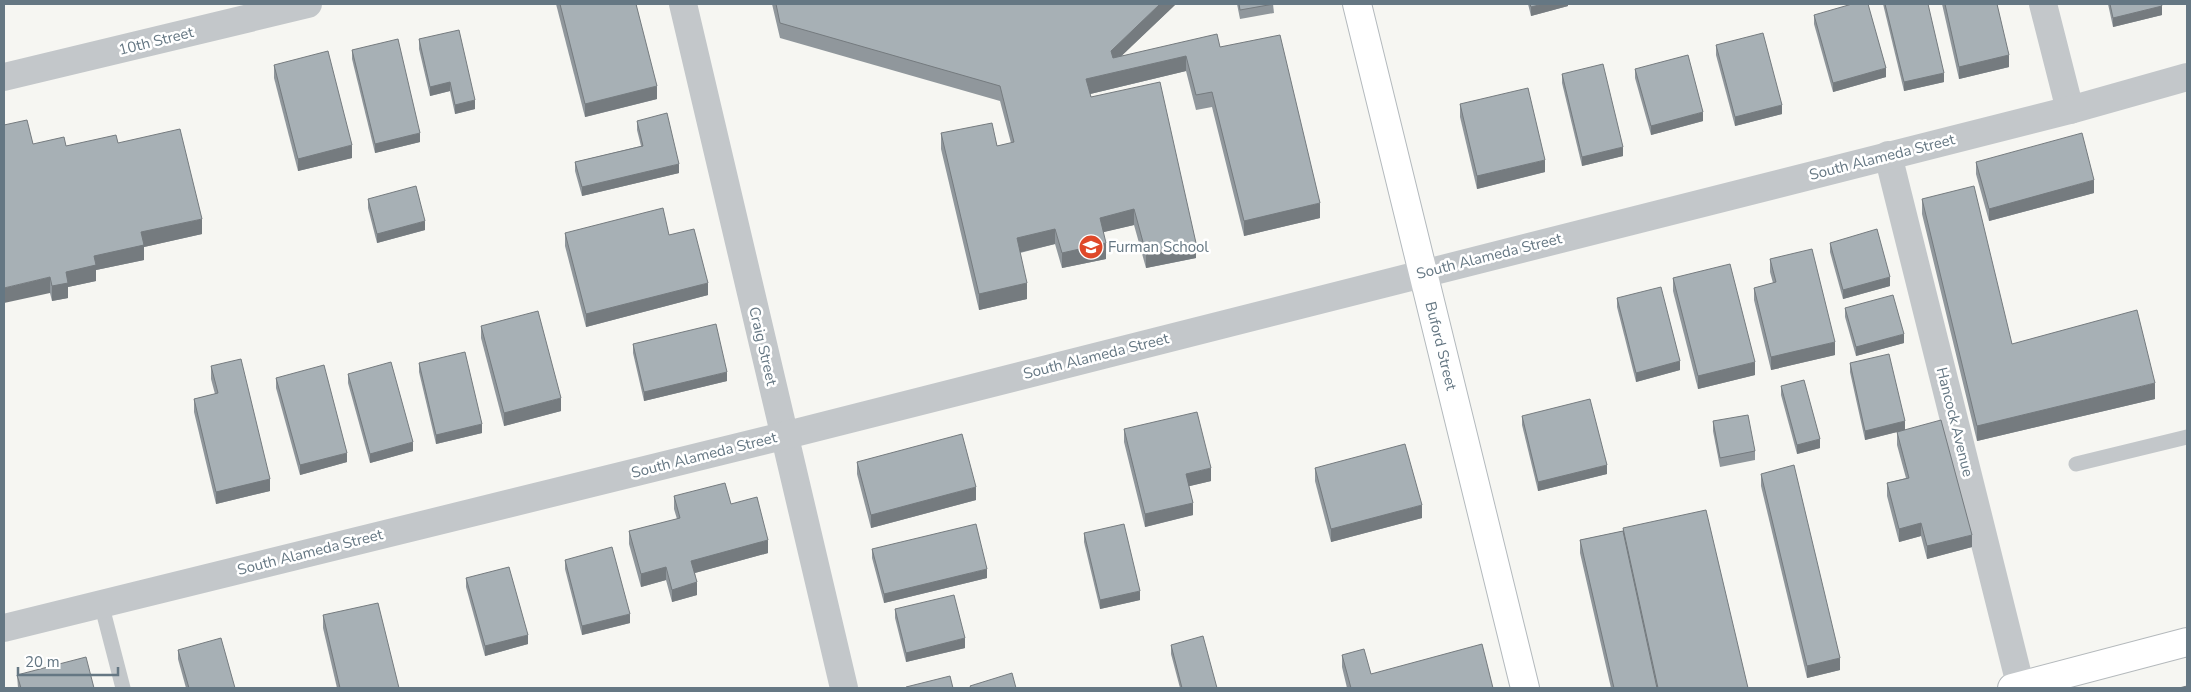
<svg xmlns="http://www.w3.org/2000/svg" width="2191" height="692" viewBox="0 0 2191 692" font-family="'Nunito Sans',sans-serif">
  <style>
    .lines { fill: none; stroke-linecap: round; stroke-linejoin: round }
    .secondary-casing { stroke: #b3b9bd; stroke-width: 30 }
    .primary-casing { stroke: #b4b9bc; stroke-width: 30 }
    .lane { stroke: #c3c7ca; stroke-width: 15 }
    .street { stroke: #c3c7ca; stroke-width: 28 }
    .secondary { stroke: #fff; stroke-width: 28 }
    .primary { stroke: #fff; stroke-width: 28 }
    .wall { fill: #90979c }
    .shaded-wall { fill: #757b7f }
    .building { fill: #a7b0b5; stroke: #757b7f }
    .labels { text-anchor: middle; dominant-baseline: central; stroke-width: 5; stroke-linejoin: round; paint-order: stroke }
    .street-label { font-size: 15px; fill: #657783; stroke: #fff }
    .poi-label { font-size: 15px; fill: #657783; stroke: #fff; text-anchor: start }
  </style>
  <rect width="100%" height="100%" fill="#f6f6f2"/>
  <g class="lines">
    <defs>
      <g id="secondary">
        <path id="s1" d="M1357 4 1525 688"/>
      </g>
      <path id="primary" d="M2012 688 2187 642"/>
    </defs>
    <use href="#secondary" class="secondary-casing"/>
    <use href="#primary" class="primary-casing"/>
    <g class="lane">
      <path d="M2076 464 2187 437"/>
      <path d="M101 603 123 688"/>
    </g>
    <g class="street">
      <path d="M683 4 844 688"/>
      <path d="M2043 4 2070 110"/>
      <path d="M4 77 308 4"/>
      <path d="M1888 155 2021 688"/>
      <path d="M4 628 783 436 2070 110 2187 77"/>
    </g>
    <use href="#secondary" class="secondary"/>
    <use href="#primary" class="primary"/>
  </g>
  <g class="wall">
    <path d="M556 4H636L657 99 585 117Z"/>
    <path d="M772 4H1176L1121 56 1220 47 1320 218 1244 236 1212 107 1196 110 1186 71 1090 94 1091 97 1196 258 1146 268 1134 225 1103 232 1106 259 1062 268 1055 244 1020 253 1027 299 979 310 941 149V133L997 146 1011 143 1000 101 780 38Z"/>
    <path d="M1237 4H1273L1274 13 1240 19Z"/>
    <path d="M1528 4H1568V6L1531 16Z"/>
    <path d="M1883 4H1907L1944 82 1904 91Z"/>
    <path d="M1942 4H1997L2009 67 1959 79Z"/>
    <path d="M2108 4H2161L2162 15 2113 27Z"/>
    <path d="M1814 15 1886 77 1833 92 1814 24Z"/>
    <path d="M419 39 475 109 455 114 450 91 430 96 419 49Z"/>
    <path d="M1716 45 1782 114 1735 126 1716 55Z"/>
    <path d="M352 50 420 142 375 153 352 59Z"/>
    <path d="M274 65 352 158 298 171 274 78Z"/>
    <path d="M1635 69 1703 121 1651 135 1635 78Z"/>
    <path d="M1562 74 1623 156 1582 166 1562 83Z"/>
    <path d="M1460 104 1545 172 1477 189 1460 117Z"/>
    <path d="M637 121 679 173 582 196 575 171V162L641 146 637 130Z"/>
    <path d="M118 143 202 234 144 247V260L96 270V281L68 287V298L52 301 50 293 33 144 66 146Z"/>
    <path d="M1976 162 2094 193 1989 221 1976 174Z"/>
    <path d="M368 199 425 230 377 243 368 208Z"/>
    <path d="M1922 199 2012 344 2155 399 1977 441 1922 214Z"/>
    <path d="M565 233 669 235 708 295 586 327 565 246Z"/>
    <path d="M1830 243 1890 286 1843 299 1830 252Z"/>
    <path d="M1770 259 1835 355 1771 370 1754 300V288L1773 283 1770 272Z"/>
    <path d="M1673 278 1755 375 1698 389 1673 291Z"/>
    <path d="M1617 298 1680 370 1636 382 1617 307Z"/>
    <path d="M1845 308 1904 343 1856 356 1845 317Z"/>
    <path d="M481 326 561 411 504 426 481 338Z"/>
    <path d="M633 344 727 381 644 401 633 353Z"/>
    <path d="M419 363 482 433 436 444 419 372Z"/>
    <path d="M1850 363 1905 430 1972 547 1927 559 1921 536 1899 542 1887 496V483L1906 478 1897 445V432L1865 440 1850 372Z"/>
    <path d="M211 366 270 491 216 504 194 412V399L215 394 211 379Z"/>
    <path d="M348 374 413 451 370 463 348 383Z"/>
    <path d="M276 378 347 462 300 475 276 388Z"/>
    <path d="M1781 386 1820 448 1797 454 1781 395Z"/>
    <path d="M1522 416 1607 474 1538 491 1522 425Z"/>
    <path d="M1713 421 1755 451V460L1720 467 1713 431Z"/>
    <path d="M1124 429 1211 481 1189 486 1193 515 1145 527 1124 442Z"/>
    <path d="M857 462 976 500 871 528 857 474Z"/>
    <path d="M1315 468 1422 518 1331 542 1315 481Z"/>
    <path d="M1761 474 1840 670 1807 678 1761 486Z"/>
    <path d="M674 496 731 504 768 553 695 573 697 595 672 602 666 580 641 587 629 544V531L677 519 674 509Z"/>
    <path d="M1623 528 1748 688H1611L1580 553V540L1623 531Z"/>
    <path d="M1084 533 1140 600 1100 609 1084 542Z"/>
    <path d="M872 549 987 578 884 603 872 558Z"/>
    <path d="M565 560 630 623 582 635 565 569Z"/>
    <path d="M466 578 528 644 485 656 466 587Z"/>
    <path d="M895 609 965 648 906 662 895 618Z"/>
    <path d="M323 615 399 688H337L323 628Z"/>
    <path d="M1171 645 1217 688H1180L1171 654Z"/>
    <path d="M178 650 235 688H186L178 659Z"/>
    <path d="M1342 655 1371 674 1493 688H1347L1342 667Z"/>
    <path d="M17 675 94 688H18Z"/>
  </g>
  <g class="shaded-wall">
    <path d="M1160 4H1176L1111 66V51Z"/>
    <path d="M1543 4H1568V6L1531 16V7Z"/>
    <path d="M2162 6V15L2113 27V18Z"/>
    <path d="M2009 55V67L1959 79V67Z"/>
    <path d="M1186 56V71L1086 95V79Z"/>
    <path d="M1886 68V77L1833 92V83Z"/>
    <path d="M1944 73V82L1904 91V82Z"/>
    <path d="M450 82V91L430 96V87Z"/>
    <path d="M657 86V99L585 117V104Z"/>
    <path d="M475 100V109L455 114V105Z"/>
    <path d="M1782 105V114L1735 126V117Z"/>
    <path d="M1703 112V121L1651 135V126Z"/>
    <path d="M420 133V142L375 153V144Z"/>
    <path d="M352 145V158L298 171V159Z"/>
    <path d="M1623 147V156L1582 166V157Z"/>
    <path d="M1545 160V172L1477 189V176Z"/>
    <path d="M679 164V173L582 196V187Z"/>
    <path d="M2094 180V193L1989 221V209Z"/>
    <path d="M1320 203V218L1244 236V221Z"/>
    <path d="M1134 209V225L1100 233V218Z"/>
    <path d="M202 219V234L144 247V260L96 270V281L68 287V298L52 301V286L66 272 94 256 141 232Z"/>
    <path d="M425 221V230L377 243V234Z"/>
    <path d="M1055 229V244L1017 253V238Z"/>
    <path d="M1106 243V259L1062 268V253Z"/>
    <path d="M1196 243V258L1146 268V253Z"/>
    <path d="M50 277V293L4 303V288Z"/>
    <path d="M1890 277V286L1843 299V290Z"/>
    <path d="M708 283V295L586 327V314Z"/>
    <path d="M1027 283V299L979 310V294Z"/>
    <path d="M1904 334V343L1856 356V347Z"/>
    <path d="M1835 342V355L1771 370V357Z"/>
    <path d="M1680 361V370L1636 382V373Z"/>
    <path d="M1755 362V375L1698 389V376Z"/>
    <path d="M727 372V381L644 401V392Z"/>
    <path d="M2155 383V399L1977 441V426Z"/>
    <path d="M561 398V411L504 426V413Z"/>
    <path d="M1905 421V430L1865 440V431Z"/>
    <path d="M482 424V433L436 444V435Z"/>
    <path d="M1820 439V448L1797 454V445Z"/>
    <path d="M413 442V451L370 463V454Z"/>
    <path d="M347 453V462L300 475V465Z"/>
    <path d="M1607 465V474L1538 491V482Z"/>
    <path d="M1211 468V481L1186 487V474Z"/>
    <path d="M270 479V491L216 504V492Z"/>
    <path d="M976 487V500L871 528V515Z"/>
    <path d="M1193 503V515L1145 527V514Z"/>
    <path d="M1422 505V518L1331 542V529Z"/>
    <path d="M1921 523V536L1899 542V529Z"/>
    <path d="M1972 535V547L1927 559V546Z"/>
    <path d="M768 540V553L691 574V561Z"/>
    <path d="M666 567V580L641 587V574Z"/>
    <path d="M987 569V578L884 603V594Z"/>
    <path d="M697 582V595L672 602V590Z"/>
    <path d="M1140 591V600L1100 609V600Z"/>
    <path d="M630 614V623L582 635V626Z"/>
    <path d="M528 635V644L485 656V646Z"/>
    <path d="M965 638V648L906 662V653Z"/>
    <path d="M1840 658V670L1807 678V666Z"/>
  </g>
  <g class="building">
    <path d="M560 4H636L657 86 585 104Z"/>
    <path d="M776 4H1160L1111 51 1113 58 1217 34 1220 47 1280 35 1320 203 1244 221 1212 92 1196 95 1186 56 1086 79 1091 97 1160 82 1196 243 1146 253 1134 209 1100 218 1106 243 1062 253 1055 229 1017 238 1027 283 979 294 941 133 992 123 997 146 1014 142 1000 86 780 23Z"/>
    <path d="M1239 4H1274L1240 10Z"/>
    <path d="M1530 4H1543L1531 7Z"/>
    <path d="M1852 4H1868L1886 68 1833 83 1814 15Z"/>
    <path d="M1885 4H1928L1944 73 1904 82Z"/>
    <path d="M1945 4H1997L2009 55 1959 67Z"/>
    <path d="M2110 4H2161L2162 6 2113 18Z"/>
    <path d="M459 30 475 100 455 105 450 82 430 87 419 39Z"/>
    <path d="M1763 33 1782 105 1735 117 1716 45Z"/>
    <path d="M398 39 420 133 375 144 352 50Z"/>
    <path d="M328 51 352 145 298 159 274 65Z"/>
    <path d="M1688 55 1703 112 1651 126 1635 69Z"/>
    <path d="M1603 64 1623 147 1582 157 1562 74Z"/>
    <path d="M1528 88 1545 160 1477 176 1460 104Z"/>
    <path d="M667 113 679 164 582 187 575 162 643 146 637 121Z"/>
    <path d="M27 120 33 144 64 137 66 146 116 135 118 143 180 129 202 219 141 232 144 245 94 256 96 265 66 272 68 283 52 286 50 277 4 288V125Z"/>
    <path d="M2082 133 2094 180 1989 209 1976 162Z"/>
    <path d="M416 186 425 221 377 234 368 199Z"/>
    <path d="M1974 186 2012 344 2137 310 2155 383 1977 426 1922 199Z"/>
    <path d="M663 208 669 235 694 229 708 283 586 314 565 233Z"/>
    <path d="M1877 229 1890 277 1843 290 1830 243Z"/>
    <path d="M1812 249 1835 342 1771 357 1754 288 1776 282 1770 259Z"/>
    <path d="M1730 264 1755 362 1698 376 1673 278Z"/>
    <path d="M1661 287 1680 361 1636 373 1617 298Z"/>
    <path d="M1893 295 1904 334 1856 347 1845 308Z"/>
    <path d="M538 311 561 398 504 413 481 326Z"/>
    <path d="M716 324 727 372 644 392 633 344Z"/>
    <path d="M465 352 482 424 436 435 419 363Z"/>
    <path d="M1889 354 1905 421 1865 431 1850 363Z"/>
    <path d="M241 359 270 479 216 492 194 399 218 393 211 366Z"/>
    <path d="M391 362 413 442 370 454 348 374Z"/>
    <path d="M324 365 347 453 300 465 276 378Z"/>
    <path d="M1804 380 1820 439 1797 445 1781 386Z"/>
    <path d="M1590 399 1607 465 1538 482 1522 416Z"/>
    <path d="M1197 412 1211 468 1186 474 1193 503 1145 514 1124 429Z"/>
    <path d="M1748 415 1755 451 1720 458 1713 421Z"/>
    <path d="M1941 420 1972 535 1927 546 1921 523 1899 529 1887 483 1909 478 1897 432Z"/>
    <path d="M962 434 976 487 871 515 857 462Z"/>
    <path d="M1405 444 1422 505 1331 529 1315 468Z"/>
    <path d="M1794 465 1840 658 1807 666 1761 474Z"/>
    <path d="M725 483 731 504 757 497 768 540 691 561 697 582 672 590 666 567 641 574 629 531 680 518 674 496Z"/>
    <path d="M1706 510 1748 688H1658L1623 528Z"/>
    <path d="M976 524 987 569 884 594 872 549Z"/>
    <path d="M1124 524 1140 591 1100 600 1084 533Z"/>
    <path d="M1623 531 1657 688H1614L1580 540Z"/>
    <path d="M612 547 630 614 582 626 565 560Z"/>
    <path d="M509 567 528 635 485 646 466 578Z"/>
    <path d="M954 595 965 638 906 653 895 609Z"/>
    <path d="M378 603 399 688H340L323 615Z"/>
    <path d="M1203 636 1217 688H1182L1171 645Z"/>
    <path d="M221 638 235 688H189L178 650Z"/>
    <path d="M1482 644 1493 688H1351L1342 655 1364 649 1371 674Z"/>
    <path d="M86 657 94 688H21L17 675Z"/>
    <path d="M1012 673 1016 688H971L970 686Z"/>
    <path d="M950 676 953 688H907L906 687Z"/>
    <path d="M2187 686V688H2179Z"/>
  </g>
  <defs>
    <symbol id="school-disc" viewBox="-11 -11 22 22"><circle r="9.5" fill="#df4829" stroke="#fff"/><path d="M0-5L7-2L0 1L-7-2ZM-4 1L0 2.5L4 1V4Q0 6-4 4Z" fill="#fff"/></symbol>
  </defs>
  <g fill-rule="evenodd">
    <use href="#school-disc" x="1077" y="233" width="28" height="28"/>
  </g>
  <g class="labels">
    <g class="street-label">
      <text transform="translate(156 41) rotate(-14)">10th Street</text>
      <text transform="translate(1882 157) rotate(-14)">South Alameda Street</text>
      <text transform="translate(1489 256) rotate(-14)">South Alameda Street</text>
      <text transform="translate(763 346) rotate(77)">Craig Street</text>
      <text stroke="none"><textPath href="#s1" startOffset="352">Buford Street</textPath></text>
      <text transform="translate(1096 356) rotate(-14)">South Alameda Street</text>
      <text transform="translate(1955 422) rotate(76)">Hancock Avenue</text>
      <text transform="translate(704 455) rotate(-14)">South Alameda Street</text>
      <text transform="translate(310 552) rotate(-14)">South Alameda Street</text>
    </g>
    <g class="poi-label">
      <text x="1108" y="247">Furman School</text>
    </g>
  </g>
  <rect width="2191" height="692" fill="none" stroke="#657783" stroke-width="10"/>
  <path d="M18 667v8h100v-8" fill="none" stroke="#657783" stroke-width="2.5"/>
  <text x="25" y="667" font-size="15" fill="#657783" stroke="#ffffff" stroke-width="4" paint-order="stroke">20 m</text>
</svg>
